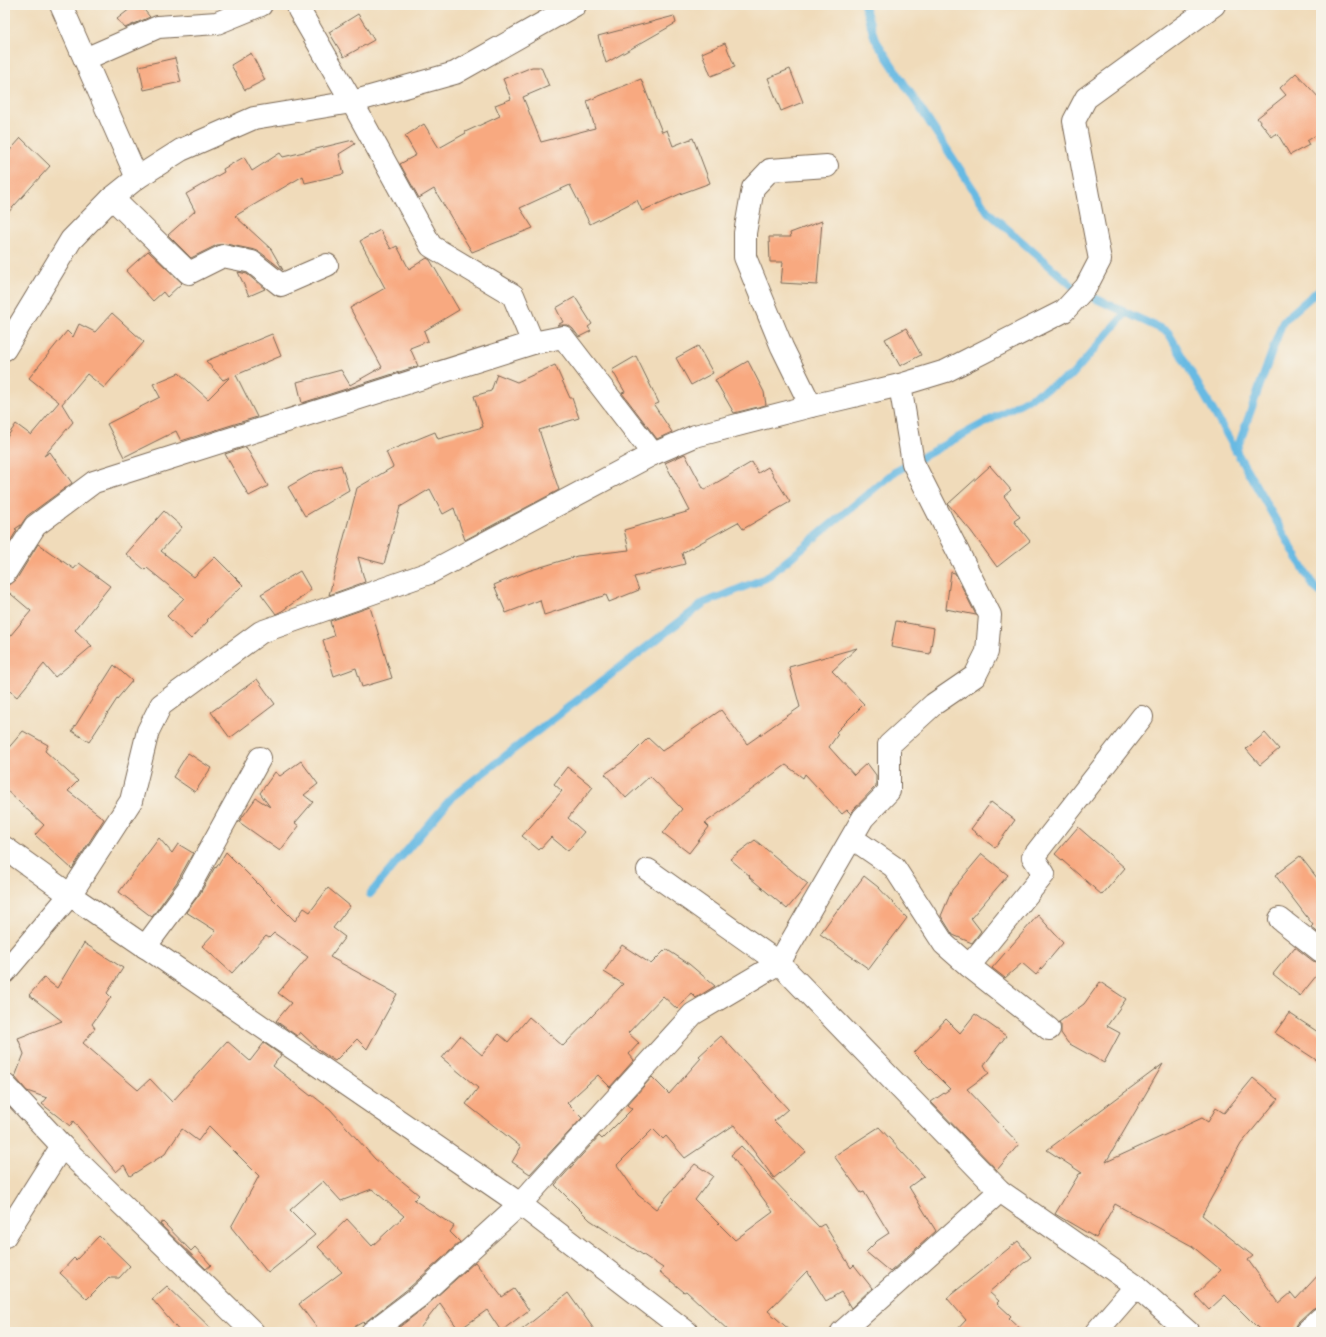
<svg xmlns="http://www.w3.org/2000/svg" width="1326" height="1337" viewBox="0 0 1326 1337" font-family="'Libre Caslon Text',serif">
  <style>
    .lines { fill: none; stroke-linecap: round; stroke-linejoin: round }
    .stream { stroke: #67bae3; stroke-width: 8 }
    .building { fill: #f8a980 }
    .minor-casing { stroke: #7a6855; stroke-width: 24 }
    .minor { stroke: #fff; stroke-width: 22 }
  </style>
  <rect width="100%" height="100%" fill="#f7f3e8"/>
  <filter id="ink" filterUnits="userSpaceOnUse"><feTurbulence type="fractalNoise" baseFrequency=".025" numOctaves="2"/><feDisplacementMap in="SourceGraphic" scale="8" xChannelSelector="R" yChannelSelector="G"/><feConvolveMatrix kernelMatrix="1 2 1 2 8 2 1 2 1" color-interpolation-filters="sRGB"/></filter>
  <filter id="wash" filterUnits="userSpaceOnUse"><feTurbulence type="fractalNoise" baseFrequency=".012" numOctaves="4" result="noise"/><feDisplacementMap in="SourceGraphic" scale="16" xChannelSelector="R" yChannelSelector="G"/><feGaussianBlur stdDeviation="0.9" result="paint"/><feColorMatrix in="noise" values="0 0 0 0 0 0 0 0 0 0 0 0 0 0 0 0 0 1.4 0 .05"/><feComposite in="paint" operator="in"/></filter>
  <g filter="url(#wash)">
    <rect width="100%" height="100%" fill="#f0dbba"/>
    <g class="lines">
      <g class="stream">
        <path d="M864 5 875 39 988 212 1077 290 1168 332 1314 587 1321 593"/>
        <path d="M1236 452 1283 321 1321 288"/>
        <path d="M370 894 453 796 704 603 766 578 893 473 1072 375 1125 314"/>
      </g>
    </g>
    <g id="blocks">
      <g class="building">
        <path d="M135 5H140L150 17 125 28 117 19Z"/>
        <path d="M358 14 374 40 344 57 329 32Z"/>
        <path d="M674 16 676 23 606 63 598 36Z"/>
        <path d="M725 43 735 67 711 76 702 53Z"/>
        <path d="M251 53 265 80 245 90 231 65Z"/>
        <path d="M175 58 181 82 144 90 139 66Z"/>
        <path d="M532 67H541L549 86 523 97 541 142 595 128 587 101 641 79 662 132 667 130 673 146 693 138 710 183 680 194 642 211 637 200 590 224 570 185 520 208 533 228 472 252 434 189 419 198 400 164 416 155 405 136 424 124 439 148 466 133 465 132 500 116 495 105 511 99 503 79Z"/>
        <path d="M790 69 803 102 781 111 768 78Z"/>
        <path d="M1296 73 1321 100V132L1307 141 1309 145 1290 155 1277 133 1272 137 1257 118 1286 95 1280 88Z"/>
        <path d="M21 138 50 166 5 216V156Z"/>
        <path d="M353 140 355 144 339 154 344 174 305 183 303 176 235 216 271 249 283 270 260 252 255 250 226 244 217 245 191 258 168 235 195 211 186 194 224 172 223 169 244 157 252 171 280 153 283 157Z"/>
        <path d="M822 221 817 285 781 283 783 262H770L769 237H791L790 233Z"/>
        <path d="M380 230 391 249 397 246 409 269 427 258 430 260 459 310 424 331 428 341 410 348 418 366 302 403 297 382 341 370 350 385 382 367 350 308 385 288 360 241Z"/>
        <path d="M148 251 182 283 167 297 163 292 153 301 126 271Z"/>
        <path d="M238 272 247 274 265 289 249 296Z"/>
        <path d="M575 297 592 324 588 327 591 331 579 337 573 329 568 325H557L563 322 556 308Z"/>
        <path d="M112 313 144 342 104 388 87 374 62 404 73 422 44 456 50 452 72 483 27 516 21 525 15 529 17 530 5 550V440L16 424 31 435 59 402 29 378 67 331 73 337 79 324 95 332Z"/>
        <path d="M906 328 921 355 900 366 885 339Z"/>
        <path d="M272 334 281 356 236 375 257 417 181 441 176 431 124 457 107 424 160 397 153 384 179 373 208 399 230 377 223 380 206 361Z"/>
        <path d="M698 346 713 373 691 385 676 358Z"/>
        <path d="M636 356 659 403 654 405 672 432 657 439 622 393 625 392 612 370Z"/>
        <path d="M748 361 764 392 766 405 734 413 715 380Z"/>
        <path d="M555 365 570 398H572L579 418 539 430 559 490 465 540 454 508 443 514 430 489 400 507 384 564 358 557 365 582 329 595 357 488 393 467 386 452 435 432 438 439 483 427 474 396 491 391 497 374 517 382Z"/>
        <path d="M246 447 268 486 249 496 225 454Z"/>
        <path d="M685 454 704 490 752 462 758 473 768 467 790 502 743 529 738 522 682 553 685 564 634 577 639 590 609 602 606 595 544 615 540 600 506 613 494 585 528 571 577 556 629 550 624 530 690 511 665 463Z"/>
        <path d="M341 465 349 490 305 516 288 487 314 472Z"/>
        <path d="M990 466 1011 490 1004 496 1020 517 1014 521 1030 541 997 567 971 531 948 504Z"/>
        <path d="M164 511 182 527 161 551 194 577 215 557 243 585 207 620 208 621 191 639 167 616 184 598 147 568 145 570 126 554Z"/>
        <path d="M38 544 74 569 79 563 110 586 75 630 92 646 55 677 44 664 17 697 5 687V642L31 611 5 589V585L11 584 16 580Z"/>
        <path d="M300 571 311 590 282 611 276 614 261 594Z"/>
        <path d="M951 572 955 573 976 615 946 609Z"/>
        <path d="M370 607 392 678 362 687 356 668 334 676 323 640 334 636 330 621Z"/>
        <path d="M896 621 934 628 930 654 891 647Z"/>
        <path d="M857 648 832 671 864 704 836 732 838 734 829 747 854 775 867 763 876 775V786L854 809 851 814 847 810 842 814 805 774 803 778 786 765 705 823 709 827 689 853 663 833 682 809 650 776 626 798 605 774 628 758 648 738 662 751 721 710 747 744 800 707 789 667Z"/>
        <path d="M114 665 132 681 117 699 89 742 72 731Z"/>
        <path d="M257 679 275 704 230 738 211 712Z"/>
        <path d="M23 731 48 745 45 751 78 781 68 791 104 819 72 869 35 835 44 825 5 789V752Z"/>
        <path d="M1265 733 1279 749 1260 765 1246 749Z"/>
        <path d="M188 753 211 768 195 792 173 777Z"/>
        <path d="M301 761 318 784 304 795 313 802 295 823 299 826 280 851 239 822 256 798 270 807 260 793 275 772 280 776Z"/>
        <path d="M567 767 593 787 568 818 584 832 568 851 551 837 539 850 522 836 562 791 554 784Z"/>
        <path d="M991 802 1015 820 995 848 971 829Z"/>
        <path d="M1078 827 1125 868 1102 895 1055 854Z"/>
        <path d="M159 838 172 853 178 844 193 853 177 882 152 917 119 892Z"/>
        <path d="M755 840 808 884 787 909 749 877 750 876 730 859Z"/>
        <path d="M226 852 295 921 304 908 310 912 328 888 350 906 333 928 345 937 330 957 397 994 367 1049 357 1039 335 1061 320 1051 300 1032 297 1036 276 1021 291 1003 278 993 308 957 274 933 269 938 266 936 232 973 202 946 216 931 186 912 199 895 215 867 216 868Z"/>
        <path d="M982 854 1008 875 971 918 981 931 972 943 953 935 941 916 952 890Z"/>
        <path d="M1300 856 1321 883V935L1311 927 1313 925 1275 875Z"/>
        <path d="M864 876 878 887 907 918 869 969 820 934 838 909 839 910Z"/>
        <path d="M1038 915 1063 943 1036 975 1022 963 1005 978 992 968Z"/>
        <path d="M84 943 123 968 107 993 111 997 92 1024 95 1028 83 1043 138 1090 150 1079 172 1102 227 1041 250 1061 264 1043 281 1055 273 1066 311 1096 312 1095 330 1109 375 1159 419 1195 414 1200 454 1226 450 1232 460 1242 409 1288 364 1323 363 1322 345 1332H320L299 1304 342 1272 318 1247 347 1219 372 1246 404 1216 372 1189 341 1201 323 1181 290 1210 315 1235 268 1273 231 1227 259 1176 209 1126 198 1141 182 1129 165 1154 130 1176 124 1165 116 1172 73 1121 70 1126 42 1104 47 1098 27 1091 15 1077 24 1054 18 1038 62 1021 29 995 44 978 57 988Z"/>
        <path d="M622 945 651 964 666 949 689 964 715 986 696 998 691 993 677 1009 663 996 628 1033 639 1043 629 1054 634 1060 610 1087 598 1075 567 1103 582 1118 530 1174 512 1162 521 1147 466 1104 478 1088 442 1058 460 1036 482 1055 499 1034 508 1042 529 1017 563 1046 623 984 604 972Z"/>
        <path d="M1295 947 1313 961 1321 963V970L1300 996 1273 974Z"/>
        <path d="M1100 982 1126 999 1107 1026 1120 1033 1104 1063 1068 1043 1061 1033V1025L1059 1022 1084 1004Z"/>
        <path d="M1289 1013 1321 1034V1063L1275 1033Z"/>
        <path d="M975 1014 1006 1036 984 1065 989 1073 967 1089 1019 1144 997 1170 931 1102 950 1089 914 1053 946 1019 960 1033Z"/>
        <path d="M721 1036 788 1109 774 1121 806 1152 774 1178 734 1125 685 1158 666 1136 663 1139 653 1129 617 1165 638 1195 656 1209 695 1164 713 1176 695 1200 735 1240 773 1212 731 1155 741 1146 819 1227 824 1224 851 1268 854 1265 872 1288 851 1308 841 1292 826 1301 807 1271 768 1311 792 1332H730L686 1291 684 1292 660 1272 663 1268 590 1220 555 1185 599 1136 602 1139 632 1109 627 1105 652 1077 669 1094 701 1058 699 1056Z"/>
        <path d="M1163 1064 1106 1162 1202 1118 1208 1122 1216 1108 1224 1113 1253 1078 1278 1099 1241 1144 1202 1215 1253 1256 1248 1260 1279 1303 1291 1293 1296 1299 1321 1272V1306H1318L1312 1309 1297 1323 1294 1328V1332H1262L1225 1295 1209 1310 1195 1295 1221 1270 1192 1246 1115 1204 1096 1238 1055 1214 1079 1174 1082 1173 1047 1150Z"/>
        <path d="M879 1127 924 1176 909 1187 936 1231 890 1272 866 1252 877 1241 889 1233 864 1192 861 1193 834 1156Z"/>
        <path d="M163 1222 191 1251 195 1247 211 1265 206 1269 160 1224Z"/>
        <path d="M99 1236 130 1266 119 1278H110L109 1277 87 1299 60 1273 74 1258 76 1260Z"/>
        <path d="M1018 1241 1031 1257 989 1292 999 1301 997 1303 1011 1316 1009 1318 1024 1332H955L966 1320 947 1298Z"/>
        <path d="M475 1262 502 1297 514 1289 529 1310 501 1331 487 1310 459 1330 440 1303 417 1332H393L425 1307Z"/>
        <path d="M167 1286 215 1332H180L152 1299Z"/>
        <path d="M568 1293 596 1332H519Z"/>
      </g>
    </g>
  </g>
  <g filter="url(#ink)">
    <use href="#blocks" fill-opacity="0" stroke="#7a6855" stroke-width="1"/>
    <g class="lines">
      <defs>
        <g id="minor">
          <path d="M61 5 137 178"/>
          <path d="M298 5 299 10 352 102 431 246 513 295 533 343"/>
          <path d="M85 59 158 27 217 23 261 5"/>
          <path d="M112 198 189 273 223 256 252 262 281 285 327 265"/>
          <path d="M5 349 71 240 112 198 137 178 181 150 254 118 352 102 455 73 575 5"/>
          <path d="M811 406 782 347 745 257V233L753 188 770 170 827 166"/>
          <path d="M5 573 35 526 94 482 533 343 563 337 653 454"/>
          <path d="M852 838 894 867 944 944 969 966 1044 874 1033 857 1142 717"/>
          <path d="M5 848 70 895 520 1204 687 1332"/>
          <path d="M648 870 779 963 1000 1191 1136 1286 1188 1332"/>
          <path d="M1280 919 1321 951"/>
          <path d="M145 947 188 889 260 758"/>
          <path d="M969 966 1049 1029"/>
          <path d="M5 972 70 895 131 801 148 731 161 705 261 632 429 573 653 454 695 436 811 406 900 385 946 371 1064 311 1086 287 1100 260 1074 121 1086 98 1214 5"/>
          <path d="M5 1085 62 1146 253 1332"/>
          <path d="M5 1236 62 1146"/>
          <path d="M372 1332 417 1298 520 1204 693 1014 779 963 863 818 889 791V745L934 704 975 676 987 652 990 615 913 463 900 385"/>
          <path d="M842 1332 1000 1191"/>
          <path d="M1096 1332 1136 1286"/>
          <path d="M1306 1332 1321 1318"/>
        </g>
      </defs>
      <use href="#minor" class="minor-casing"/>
      <use href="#minor" class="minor"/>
    </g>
  </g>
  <rect width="1326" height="1337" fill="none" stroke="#f7f3e8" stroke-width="20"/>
</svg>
